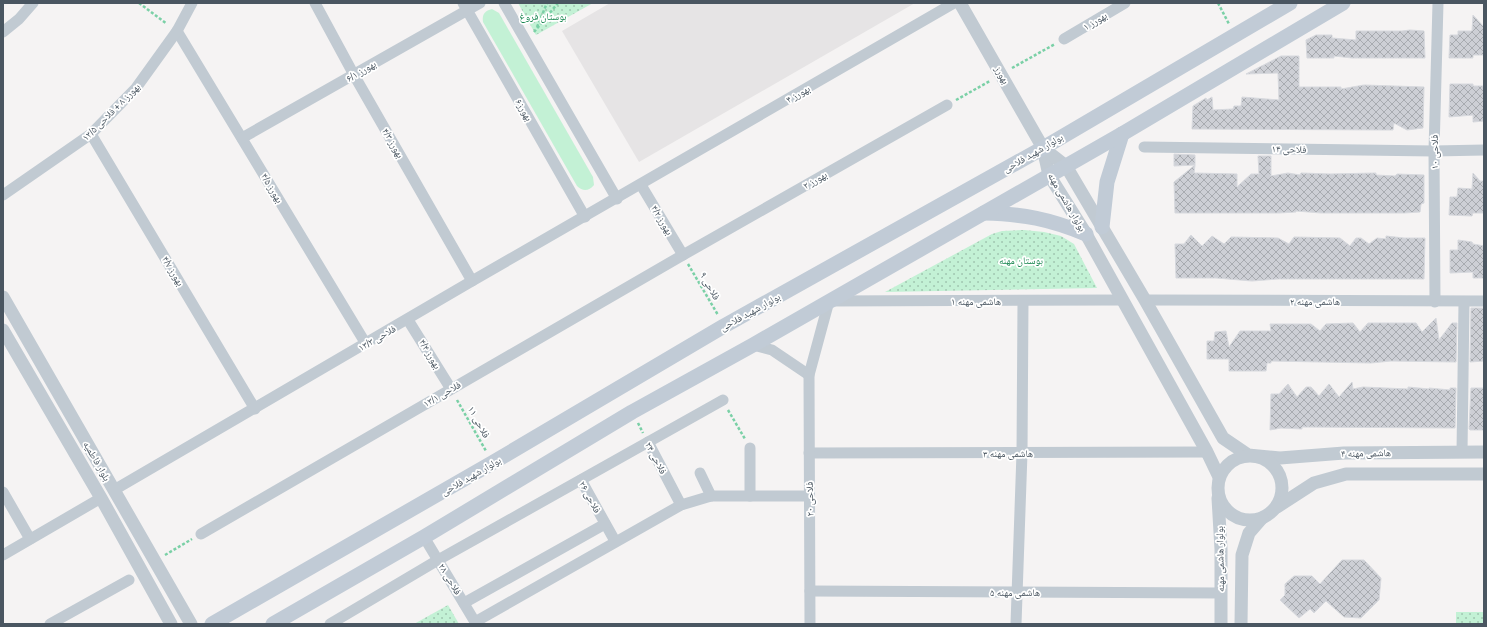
<svg xmlns="http://www.w3.org/2000/svg" width="1487" height="627" viewBox="0 0 1487 627" font-family="'Archivo Narrow','Noto Naskh Arabic',sans-serif">
  <style>
    .education { fill: #e6e4e5 }
    .green { fill: #c3f1d5 }
    .park { fill: url(#park-dots) }
    .building { fill: url(#building-cross-hatch); stroke: #d7d9de }
    .lines { fill: none; stroke-linecap: round; stroke-linejoin: round }
    .path { stroke: #7ad0a6; stroke-width: 2.5; stroke-dasharray: 3 2; stroke-linecap: butt }
    .minor { stroke: #c1cad2; stroke-width: 11 }
    .tertiary { stroke: #c1cad2; stroke-width: 13 }
    .secondary { stroke: #c1cbd6; stroke-width: 15 }
    .labels { text-anchor: middle; dominant-baseline: central; stroke-width: 3.5; stroke-linejoin: round; paint-order: stroke }
    .park-label { font-size: 10px; fill: #17864f; stroke: #fff }
    .street-label { font-size: 10px; fill: #4a5661; stroke: #fff }
  </style>
  <defs>
    <pattern id="park-dots" width="8" height="8" patternUnits="userSpaceOnUse"><rect width="8" height="8" fill="#c3f1d5"/><path d="M2 2h.1M6 6h.1" fill="none" stroke="#a0c6b0" stroke-width="1.8" stroke-linecap="round"/></pattern>
    <pattern id="building-cross-hatch" width="8" height="8" patternUnits="userSpaceOnUse"><rect width="8" height="8" fill="#cdcfd5"/><path d="M0 0l8 8M0 8l8-8" fill="none" stroke="#a8abb0"/></pattern>
  </defs>
  <rect width="100%" height="100%" fill="#f5f3f3"/>
  <path class="education" d="M610 3H915L639 162 562 31Z"/>
  <path class="green" d="M492 9 499 13 593 177 594 185C589 191 583 192 577 186L483 22C482 15 484 11 492 9Z"/>
  <g class="park">
    <path d="M518 3H593L536 35Z"/>
    <path d="M1024 230 1044 232 1061 236 1074 244 1097 288 885 292 992 234 1002 231Z"/>
    <path d="M448 605 459 624H414Z"/>
    <rect x="1456" y="612" width="28" height="12"/>
  </g>
  <g class="building">
    <path d="M1473 15 1484 27V55H1473V58H1449L1450 35H1458V31H1472Z"/>
    <path d="M1410 30 1424 31 1425 58H1352L1334 56V58H1307L1306 40 1316 35H1332V38L1356 40V31H1402Z"/>
    <path d="M1281 56H1299V87H1341V89L1364 85 1424 87 1423 128 1407 130 1394 123 1393 130H1383L1192 129 1193 106 1206 98 1207 100 1212 97 1213 110 1233 109 1234 106H1241L1242 97 1279 100 1278 73 1246 74Z"/>
    <path d="M1450 84H1473V86H1484V121L1473 122V115L1449 117Z"/>
    <path d="M1174 154 1195 155V165L1174 166Z"/>
    <path d="M1258 156H1271V176L1288 173 1300 175 1301 173 1330 174 1376 173V175L1395 176 1397 174 1424 175V203L1421 204 1420 212 1404 213H1321L1296 211V212L1279 213H1175L1174 182 1195 165 1194 173 1237 174V187L1251 174H1259Z"/>
    <path d="M1473 173 1480 181H1484V213H1473L1472 216 1449 215 1450 197H1457L1458 188 1472 189Z"/>
    <path d="M1191 235 1202 246 1212 236 1224 244 1231 237 1278 238 1289 244 1294 237 1340 238 1350 246 1356 238H1361L1369 244 1377 238 1386 239V236L1404 238H1425L1424 279H1278L1252 281 1216 278H1176L1175 244H1184Z"/>
    <path d="M1458 240 1472 242 1473 244 1484 246V278H1473V272L1450 273V250H1458Z"/>
    <path d="M1471 308H1484V361L1470 362Z"/>
    <path d="M1436 318 1439 340 1452 323H1457L1456 362 1391 361 1371 363 1271 361V363H1267L1266 371H1229V359H1207V341H1214L1215 332 1226 331 1229 347 1240 331H1271L1270 324H1311L1320 331 1326 324 1353 323 1360 332 1368 323H1416L1422 332Z"/>
    <path d="M1352 382 1353 389 1363 387 1408 389V387L1429 389V388L1450 390V388H1456L1455 428 1302 427V429L1281 428 1270 430 1271 394H1279L1288 384 1297 397 1306 387H1311L1319 396 1329 384 1339 397Z"/>
    <path d="M1471 388H1484V430H1470L1469 429Z"/>
    <path d="M1342 560H1364L1381 578 1379 600 1361 618 1344 617 1326 601 1314 613 1310 609 1299 618 1280 600 1285 595V584L1294 576H1312L1320 584Z"/>
  </g>
  <g class="lines">
    <g class="path">
      <path d="M139 3 167 24"/>
      <path d="M1218 3 1229 24"/>
      <path d="M537 27 547 3"/>
      <path d="M534 32 558 3"/>
      <path d="M1012 68 1055 44"/>
      <path d="M956 100 990 81"/>
      <path d="M688 264 718 315"/>
      <path d="M457 400 486 451"/>
      <path d="M728 410 745 439"/>
      <path d="M638 423 643 433"/>
      <path d="M165 555 192 539"/>
    </g>
    <g class="minor">
      <path d="M315 3 354 75 472 281"/>
      <path d="M463 3 585 217"/>
      <path d="M504 3 617 199"/>
      <path d="M177 31 366 344"/>
      <path d="M3 32 19 19 33 3"/>
      <path d="M1064 39 1125 3"/>
      <path d="M91 134 255 409"/>
      <path d="M242 138 480 3"/>
      <path d="M1144 147 1434 151 1484 150"/>
      <path d="M641 185 683 255"/>
      <path d="M3 195 91 134 136 88 177 31 192 3"/>
      <path d="M1145 300 1484 301"/>
      <path d="M1435 302 1434 151 1438 3"/>
      <path d="M408 320 451 389"/>
      <path d="M753 345 772 350 809 375"/>
      <path d="M648 442 681 505"/>
      <path d="M750 448V496"/>
      <path d="M1462 452 1464 302"/>
      <path d="M809 453 1207 452"/>
      <path d="M700 473 711 496"/>
      <path d="M581 480 615 541"/>
      <path d="M114 490 472 281 954 3"/>
      <path d="M3 492 30 539"/>
      <path d="M201 534 683 255 947 105"/>
      <path d="M424 537 475 622 681 505 711 496H809"/>
      <path d="M3 555 101 498"/>
      <path d="M810 591 1221 593"/>
      <path d="M464 603 605 524"/>
      <path d="M50 624 129 580"/>
      <path d="M330 624 438 560 723 400"/>
      <path d="M810 624 809 375 829 301 1123 300"/>
      <path d="M1016 624 1022 453 1023 301"/>
    </g>
    <g class="tertiary">
      <path d="M960 3 1043 148 1049 175 1086 234 1207 452 1219 477"/>
      <path d="M1043 148 1066 166 1145 300 1223 438 1248 455 1280 458 1344 453 1484 452"/>
      <path d="M3 297 191 624"/>
      <path d="M3 330 101 498 171 624"/>
      <circle cx="1250" cy="488" r="32"/>
      <path d="M1218 498 1221 549V624"/>
      <path d="M1277 507 1314 483 1346 474H1484"/>
      <path d="M1241 624 1242 555 1249 533 1262 518"/>
    </g>
    <g class="secondary">
      <path d="M984 213C1024 214 1049 219 1086 234"/>
      <path d="M1102 227 1107 182 1122 134"/>
      <path d="M212 624 492 463 724 326 1043 148 1290 3"/>
      <path d="M273 624 424 537 632 412 753 345 1122 134 1343 3"/>
    </g>
  </g>
  <g class="labels">
    <g class="park-label">
      <text x="543" y="16">بوستان فروغ</text>
      <text x="1021" y="260">بوستان مهنه</text>
    </g>
    <g class="street-label">
      <text transform="translate(1095 21) rotate(-31)">بهورز ۱</text>
      <text transform="translate(361 71) rotate(-30)">بهورز ۶/۱</text>
      <text transform="translate(1002 75) rotate(60)">بهورز</text>
      <text transform="translate(798 94) rotate(-30)">بهورز ۴</text>
      <text transform="translate(524 110) rotate(60)">بهورز۶</text>
      <text transform="translate(111 112) rotate(-45)">بهورز ۸ + فلاحی ۱۳/۵</text>
      <text transform="translate(393 143) rotate(60)">بهورز ۴/۳</text>
      <text transform="translate(1289 149) rotate(1)">فلاحی ۱۴</text>
      <text transform="translate(1434 152) rotate(-90)">فلاحی ۱۰</text>
      <text transform="translate(1033 153) rotate(-30)">بولوار شهید فلاحی</text>
      <text transform="translate(815 180) rotate(-30)">بهورز ۲</text>
      <text transform="translate(272 188) rotate(59)">بهورز ۴/۵</text>
      <text transform="translate(1067 202) rotate(60)">بولوار هاشمی مهنه</text>
      <text transform="translate(662 220) rotate(59)">بهورز ۴/۲</text>
      <text transform="translate(173 271) rotate(59)">بهورز ۴/۷</text>
      <text transform="translate(710 286) rotate(60)">فلاحی ۹</text>
      <text x="976" y="301">هاشمی مهنه ۱</text>
      <text x="1315" y="301">هاشمی مهنه ۲</text>
      <text transform="translate(750 312) rotate(-29)">بولوار شهید فلاحی</text>
      <text transform="translate(377 338) rotate(-30)">فلاحی ۱۳/۳</text>
      <text transform="translate(430 354) rotate(59)">بهورز ۴/۴</text>
      <text transform="translate(442 394) rotate(-30)">فلاحی ۱۳/۱</text>
      <text transform="translate(479 422) rotate(61)">فلاحی ۱۱</text>
      <text x="1008" y="453">هاشمی مهنه ۳</text>
      <text transform="translate(1366 453) rotate(-1)">هاشمی مهنه ۴</text>
      <text transform="translate(656 458) rotate(62)">فلاحی ۲۴</text>
      <text transform="translate(97 461) rotate(60)">بلوار فاطمیه</text>
      <text transform="translate(471 476) rotate(-30)">بولوار شهید فلاحی</text>
      <text transform="translate(590 497) rotate(61)">فلاحی ۲۶</text>
      <text transform="translate(809 499) rotate(-90)">فلاحی ۲۰</text>
      <text transform="translate(1220 559) rotate(-91)">بولوار هاشمی مهنه</text>
      <text transform="translate(450 579) rotate(59)">فلاحی ۲۸</text>
      <text x="1015" y="592">هاشمی مهنه ۵</text>
    </g>
  </g>
  <rect width="1487" height="627" fill="none" stroke="#4a5661" stroke-width="8"/>
</svg>
